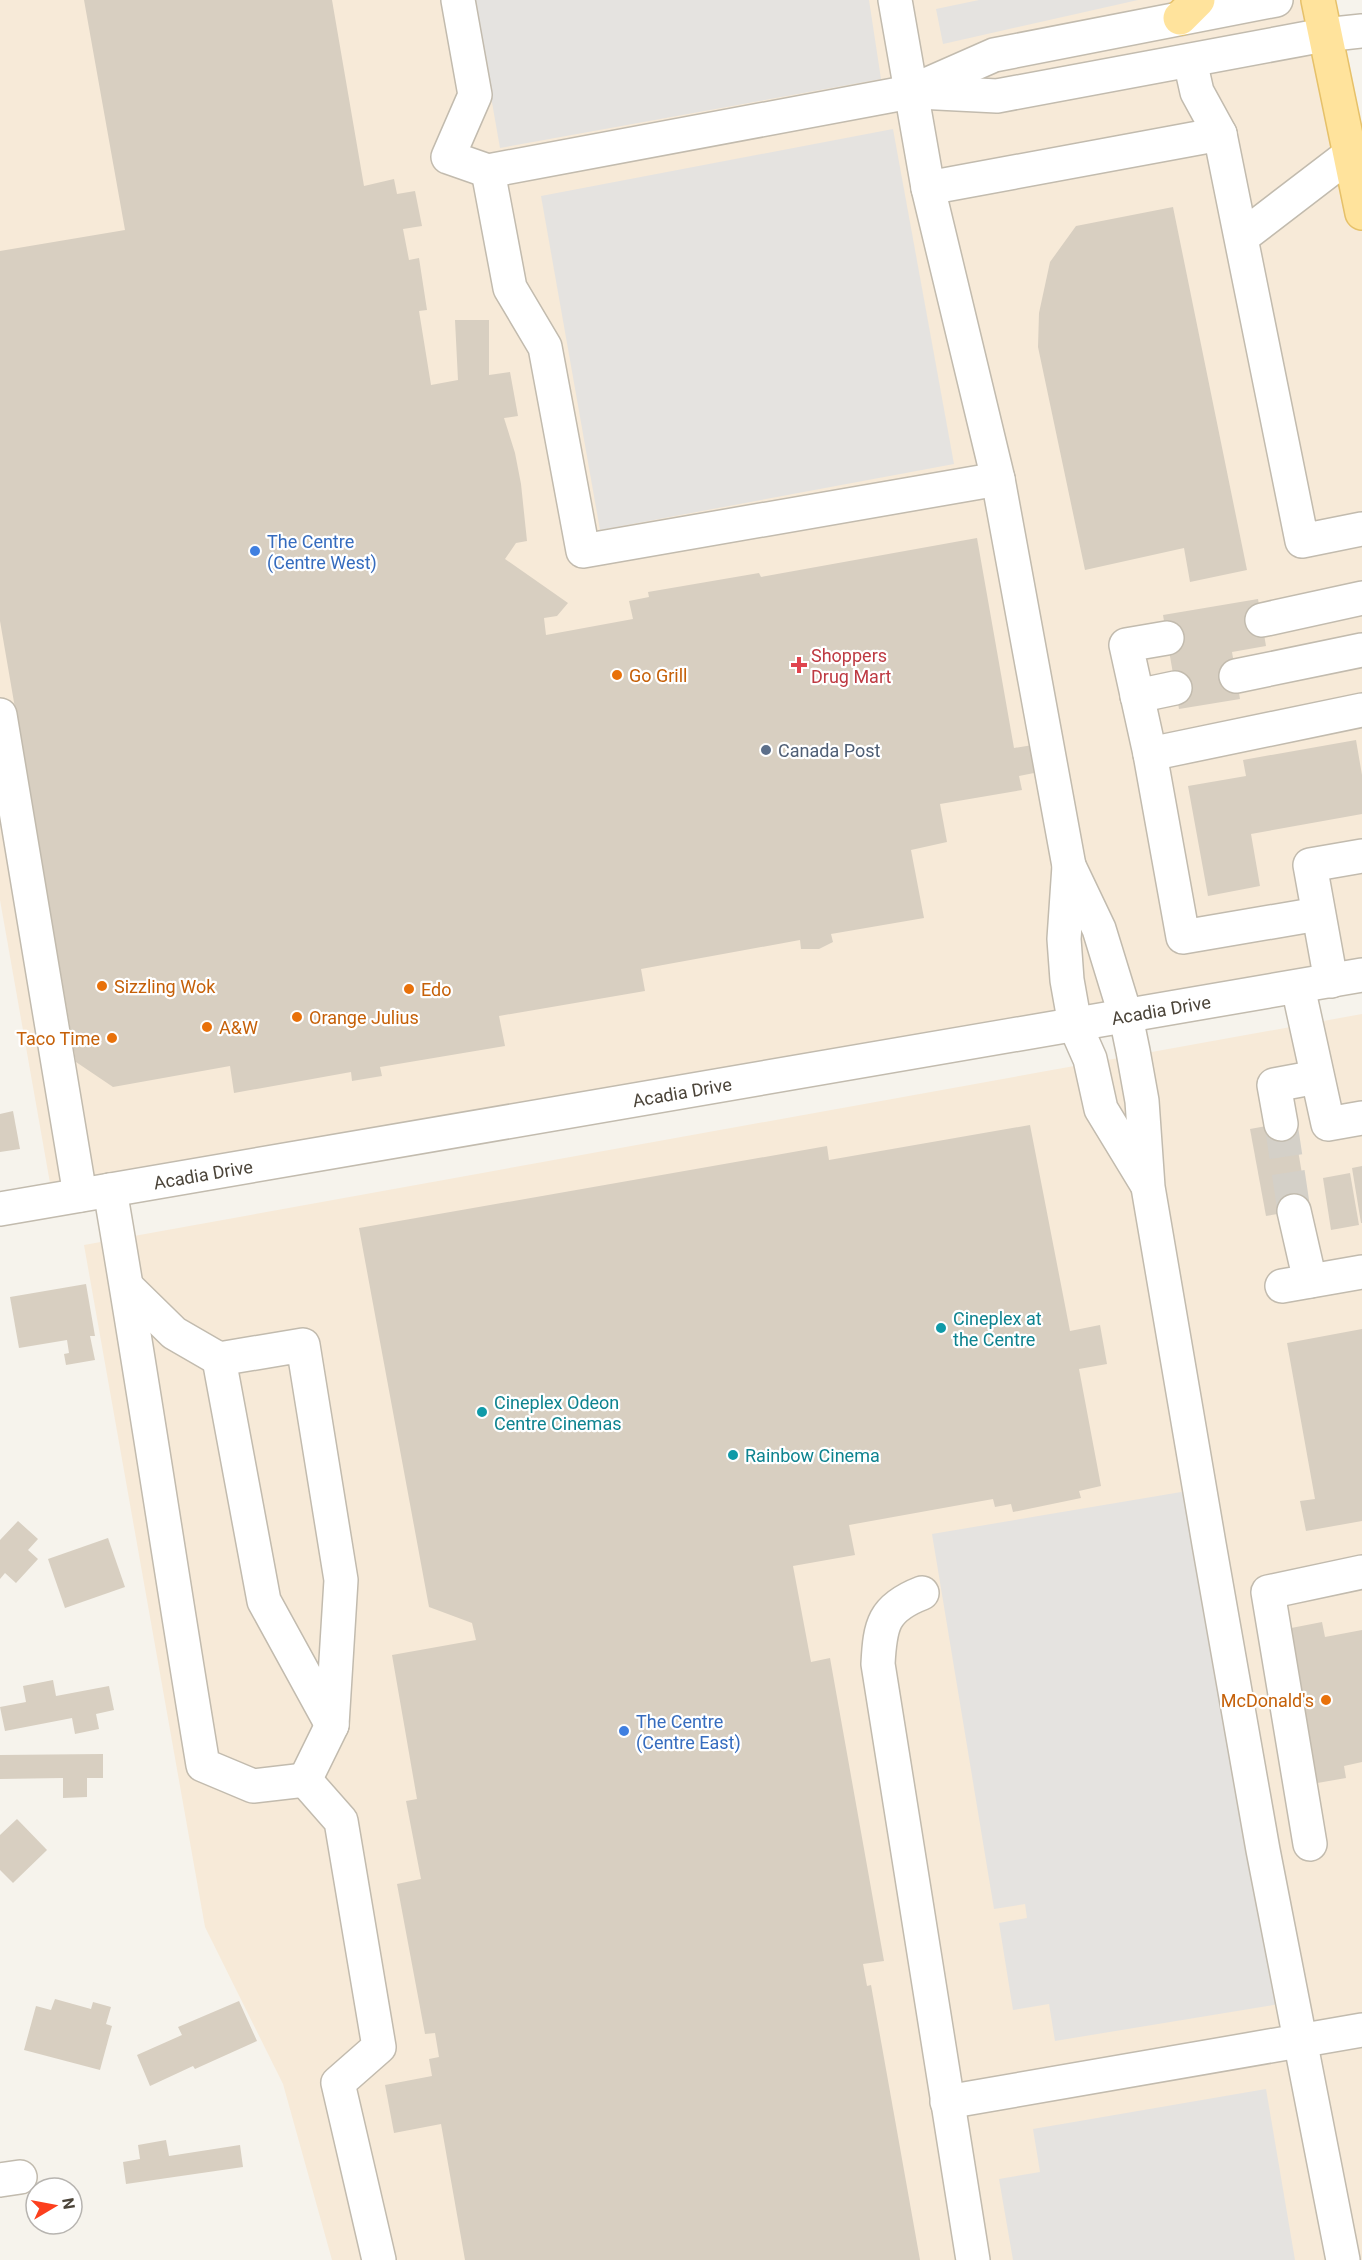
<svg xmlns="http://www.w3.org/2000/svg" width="1362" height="2260" viewBox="0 0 1362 2260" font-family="Roboto,sans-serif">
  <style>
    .commercial { fill: #f7ead8 }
    .parking { fill: #e5e3e0 }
    .building { fill: #d8cfc1 }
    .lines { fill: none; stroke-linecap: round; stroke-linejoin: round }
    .minor-tunnel { stroke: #d4d0c8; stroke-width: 33; stroke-dasharray: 33 16; stroke-linecap: butt }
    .minor-casing { stroke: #c2bbae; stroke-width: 36 }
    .major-casing { stroke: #e6c16a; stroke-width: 36 }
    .minor { stroke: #fff; stroke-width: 33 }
    .major { stroke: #ffe39c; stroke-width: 33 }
    .shop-dot { fill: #3f7fe0; stroke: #fff; stroke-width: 2 }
    .health-dot { fill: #e0444e; stroke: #fff; stroke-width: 2 }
    .food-dot { fill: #e8710a; stroke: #fff; stroke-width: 2 }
    .service-dot { fill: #5c6f8a; stroke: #fff; stroke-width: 2 }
    .culture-dot { fill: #0f9aa8; stroke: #fff; stroke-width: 2 }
    .labels { text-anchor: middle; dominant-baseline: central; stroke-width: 4.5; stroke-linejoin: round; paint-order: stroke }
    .shop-label { font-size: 18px; fill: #366cbe; stroke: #fff; text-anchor: start }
    .health-label { font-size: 18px; fill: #be3a42; stroke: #fff; text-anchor: start }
    .food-label { font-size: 18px; fill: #c56008; stroke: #fff; text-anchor: start }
    .service-label { font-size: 18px; fill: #4e5e75; stroke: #fff; text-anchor: start }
    .street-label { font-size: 18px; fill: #4b4439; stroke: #fff }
    .culture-label { font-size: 18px; fill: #0d838f; stroke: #fff; text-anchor: start }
  </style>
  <rect width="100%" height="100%" fill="#f6f3ec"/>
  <g class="commercial">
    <path d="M0 0H1318L1362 213V975L53 1200 0 900Z"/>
    <path d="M1362 1014V2260H332L283 2084 205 1927 84 1245Z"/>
  </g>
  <g class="parking">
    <path d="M474 0H869L881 79 500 148Z"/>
    <path d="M979 0H1138L943 44 936 9Z"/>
    <path d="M893 129 954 464 600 530 541 196Z"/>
    <path d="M1211 1487 1297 2001 1055 2041 1049 2004 1013 2010 999 1923 1027 1918 1025 1904 994 1909 932 1534Z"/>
    <path d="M1266 2089 1295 2260H1013L999 2179 1040 2172 1033 2129Z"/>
  </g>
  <g class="building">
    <path d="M84 0H332L364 186 394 179 397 194 415 191 422 226 403 229 409 260 419 258 427 310 419 311 431 385 458 380 455 320H489V375L510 372 518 416 504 418 515 453 521 484 527 541 516 543 505 559 568 603 557 616 544 618 546 635 633 619 629 601 649 597 648 592 759 573 761 577 977 538 1014 748 1039 744 1044 771 1019 776 1022 790 940 804 947 842 911 850 924 918 831 934 833 942 819 949H801L800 940 641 969 645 991 499 1016 505 1046 380 1067 382 1076 352 1081 351 1072 234 1093 230 1066 113 1087 76 1062 0 621V251L125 230Z"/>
    <path d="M1173 207 1247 570 1190 582 1184 548 1085 570 1038 347 1039 313 1050 262 1076 226Z"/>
    <path d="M1258 599 1266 646 1232 652 1240 699 1179 709 1163 615Z"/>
    <path d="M1356 740 1362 775V814L1251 834 1260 886 1208 896 1188 786 1246 776 1243 760Z"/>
    <path d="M13 1111 20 1149 0 1152V1114Z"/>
    <path d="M1293 1121 1308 1209 1266 1216 1250 1129Z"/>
    <path d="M1030 1125 1070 1331 1100 1325 1107 1364 1079 1369 1101 1486 1079 1491 1081 1498 1013 1512 1011 1504 995 1507 993 1499 849 1525 855 1555 793 1566 811 1662 830 1658 884 1961 863 1964 867 1986 871 1985 920 2260H465L441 2124 394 2133 385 2085 432 2076 429 2059 439 2057 435 2033 425 2034 397 1884 421 1879 406 1801 417 1799 392 1655 476 1640 472 1623 429 1607 359 1228 827 1146 829 1160Z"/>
    <path d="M1362 1166V1223H1361L1352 1168Z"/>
    <path d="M1350 1173 1359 1225 1331 1230 1323 1178Z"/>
    <path d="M86 1284 95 1336H90L95 1360 66 1365 64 1354 69 1353 67 1340 19 1348 10 1297Z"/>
    <path d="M1362 1329V1521L1306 1531 1300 1501 1315 1499 1287 1343Z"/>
    <path d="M18 1521 38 1539 28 1550 38 1559 16 1583 5 1573 0 1579V1540Z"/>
    <path d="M108 1538 125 1587 65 1608 48 1559Z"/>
    <path d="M1322 1622 1325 1637 1362 1630V1762L1344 1766 1346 1778 1306 1785 1276 1631Z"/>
    <path d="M53 1680 56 1696 109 1686 114 1710 96 1714 99 1729 75 1734 72 1718 5 1731 0 1707 26 1702 23 1686Z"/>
    <path d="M103 1754V1778H87V1797L63 1798V1778L0 1779V1755Z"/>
    <path d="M17 1819 47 1850 13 1883 0 1870V1835Z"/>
    <path d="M55 1999 91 2009 93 2002 111 2007 106 2024 112 2026 100 2070 24 2050 36 2006 51 2010Z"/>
    <path d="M239 2001 257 2041 195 2069 193 2066 150 2086 137 2055 182 2035 178 2027Z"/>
    <path d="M166 2140 169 2156 240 2145 243 2167 126 2184 123 2162 140 2159 138 2145Z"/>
  </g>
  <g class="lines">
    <path class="minor-tunnel" d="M1281 1124 1294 1211"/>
    <defs>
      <g id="minor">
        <path d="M458 0 475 95 448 157 488 171 910 92 994 55 1276 0"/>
        <path d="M895 0 928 188 998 479 1069 866 1064 939 1067 980 1075 1025 1090 1059 1101 1109 1146 1183"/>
        <path d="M1190 61 1197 92 1220 134 1302 541 1362 529"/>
        <path d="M918 92 997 96 1324 35 1362 31"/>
        <path d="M488 171 510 288 545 347 583 551 998 479"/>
        <path d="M928 188 1220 134"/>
        <path d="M1242 237 1349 155"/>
        <path d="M1262 620 1362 598"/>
        <path d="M1167 638 1126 645 1150 754 1183 937 1318 914"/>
        <path d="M1236 676 1362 650"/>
        <path d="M1137 696 1175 688"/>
        <path d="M0 715 80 1195"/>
        <path d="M1150 754 1362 710"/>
        <path d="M1069 866 1099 929 1126 1017 1133 1051 1142 1101 1148 1187 1209 1544 1263 1850 1343 2260"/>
        <path d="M1331 981 1310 865 1362 856"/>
        <path d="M1298 987 1328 1124 1362 1118"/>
        <path d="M1281 1124 1274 1085 1317 1077"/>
        <path d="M110 1190C143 1381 171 1573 203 1765L253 1786 305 1780"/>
        <path id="s1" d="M0 1209 1362 975"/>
        <path d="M1294 1211 1310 1281"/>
        <path d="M1282 1286 1362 1272"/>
        <path d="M128 1288 174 1333 219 1359 303 1345 341 1580 332 1725 305 1780"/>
        <path d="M219 1359 264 1601 332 1725"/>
        <path d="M922 1593C883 1608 880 1625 878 1664L973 2260"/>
        <path d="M305 1780 341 1821 379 2047 338 2083 379 2260"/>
        <path d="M1310 1844 1268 1592 1362 1572"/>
        <path d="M947 2102 1362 2030"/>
        <path d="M0 2180 20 2177"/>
      </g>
      <g id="major">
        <path d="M1318 0 1362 213"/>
        <path d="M1180 18 1198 0"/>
      </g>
    </defs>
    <use href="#minor" class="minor-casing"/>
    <use href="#major" class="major-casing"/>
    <use href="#minor" class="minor"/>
    <use href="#major" class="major"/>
  </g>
  <g class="shop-dot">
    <circle cx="255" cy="551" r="6"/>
    <circle cx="624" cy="1731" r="6"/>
  </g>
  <path class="health-dot" d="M796 656h6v6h6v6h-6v6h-6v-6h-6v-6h6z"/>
  <g class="food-dot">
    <circle cx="617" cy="675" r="6"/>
    <circle cx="102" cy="986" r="6"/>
    <circle cx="409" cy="989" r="6"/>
    <circle cx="297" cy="1017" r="6"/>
    <circle cx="207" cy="1027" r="6"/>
    <circle cx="112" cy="1038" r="6"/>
    <circle cx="1326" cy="1700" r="6"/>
  </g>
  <circle class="service-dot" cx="766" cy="750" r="6"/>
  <g class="culture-dot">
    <circle cx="941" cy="1328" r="6"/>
    <circle cx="482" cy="1412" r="6"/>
    <circle cx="733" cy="1455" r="6"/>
  </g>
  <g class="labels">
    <g class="shop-label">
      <text x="267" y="541">The Centre<tspan x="267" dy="21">(Centre West)</tspan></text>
      <text x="636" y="1721">The Centre<tspan x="636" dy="21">(Centre East)</tspan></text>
    </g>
    <g class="health-label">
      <text x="811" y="655">Shoppers<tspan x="811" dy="21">Drug Mart</tspan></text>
    </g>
    <g class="food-label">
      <text x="629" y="675">Go Grill</text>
      <text x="114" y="986">Sizzling Wok</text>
      <text x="421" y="989">Edo</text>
      <text x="309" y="1017">Orange Julius</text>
      <text x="219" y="1027">A&amp;W</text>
      <text x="100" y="1038" text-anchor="end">Taco Time</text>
      <text x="1314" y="1700" text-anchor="end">McDonald's</text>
    </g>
    <g class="service-label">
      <text x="778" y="750">Canada Post</text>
    </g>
    <g class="street-label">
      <text stroke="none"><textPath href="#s1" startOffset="1178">Acadia Drive</textPath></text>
      <text stroke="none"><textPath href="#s1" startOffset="692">Acadia Drive</textPath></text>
      <text stroke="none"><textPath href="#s1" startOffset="206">Acadia Drive</textPath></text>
    </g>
    <g class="culture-label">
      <text x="953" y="1318">Cineplex at<tspan x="953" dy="21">the Centre</tspan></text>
      <text x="494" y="1402">Cineplex Odeon<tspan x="494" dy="21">Centre Cinemas</tspan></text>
      <text x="745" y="1455">Rainbow Cinema</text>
    </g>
  </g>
  <g transform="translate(54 2206) rotate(80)"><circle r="28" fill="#ffffff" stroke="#b7b4b0" stroke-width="1.5"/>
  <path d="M0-4.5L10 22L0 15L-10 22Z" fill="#fc3f1d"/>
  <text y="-9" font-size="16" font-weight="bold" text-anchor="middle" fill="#4b4439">N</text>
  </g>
</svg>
